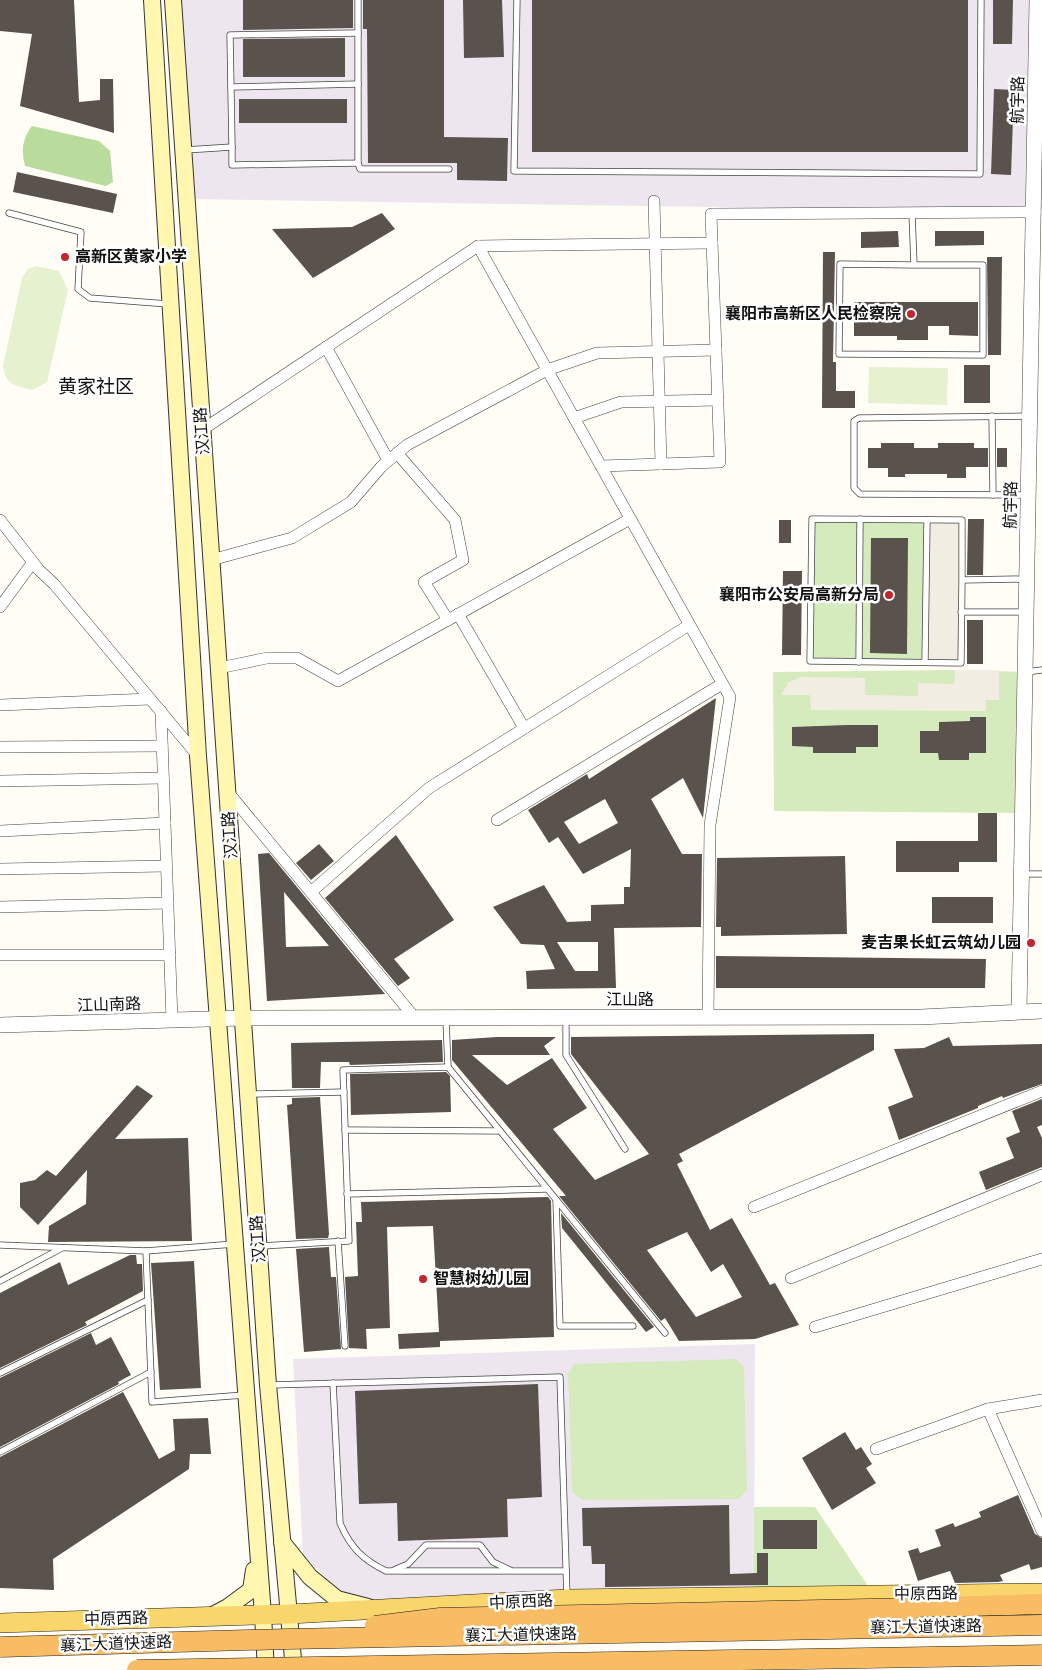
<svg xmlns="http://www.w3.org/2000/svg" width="1042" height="1670" viewBox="0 0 1042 1670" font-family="Spectral,'Noto Sans SC',serif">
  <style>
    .industrial { fill: #eee6ef }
    .green { fill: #d5ebbd }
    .forest { fill: #b9dc9c }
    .pitch { fill: #e6f2cf }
    .plaza { fill: #f1ede2 }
    .building { fill: #5a524d; fill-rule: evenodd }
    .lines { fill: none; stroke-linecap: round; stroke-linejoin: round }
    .service-casing { stroke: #444; stroke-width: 7 }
    .minor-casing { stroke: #444; stroke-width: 12 }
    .tertiary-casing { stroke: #444; stroke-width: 16 }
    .secondary-casing { stroke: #333; stroke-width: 18 }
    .primary-casing { stroke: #222; stroke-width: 20 }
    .trunk-casing { stroke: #222; stroke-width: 21 }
    .service { stroke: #fff; stroke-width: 5.5 }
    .minor { stroke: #fff; stroke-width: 11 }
    .tertiary { stroke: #fff; stroke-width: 15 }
    .secondary { stroke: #fff6b0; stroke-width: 16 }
    .primary { stroke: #f9d66b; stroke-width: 19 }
    .trunk { stroke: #f7bc64; stroke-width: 20 }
    .trunk-bridge-casing { stroke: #222; stroke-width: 21; stroke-linecap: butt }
    .trunk-bridge { stroke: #f7bc64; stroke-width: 20 }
    .poi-dot { fill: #c4262e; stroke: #fff; stroke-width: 2 }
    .labels { text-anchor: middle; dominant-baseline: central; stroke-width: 5; stroke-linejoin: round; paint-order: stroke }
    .street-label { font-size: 16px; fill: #111; stroke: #fff }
    .poi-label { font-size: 16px; font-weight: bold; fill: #111; stroke: #fff; text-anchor: end }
    .quarter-label { font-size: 19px; fill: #111; stroke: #fff }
  </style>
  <rect width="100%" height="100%" fill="#fffdf5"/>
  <g class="industrial">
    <path d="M180 0H1042V212L185 199Z"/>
    <path d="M755 1344 754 1591 365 1601 336 1588 303 1555 293 1359Z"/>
  </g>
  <g class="green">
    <path d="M812 519 927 520 925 662 810 661Z"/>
    <path d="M955 670 1026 672 1023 813 774 811 773 672Z"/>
    <path d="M736 1359 744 1367 747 1490 738 1499 582 1500 572 1492 568 1373 575 1364Z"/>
    <path d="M754 1507H815L868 1586 754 1591Z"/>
  </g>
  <path class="forest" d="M32 126 99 141 110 151 113 182 106 186 25 166C21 151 22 139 32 126Z"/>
  <g class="pitch">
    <path d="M36 266 59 271 68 290 47 382 32 390C14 385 6 386 3 366L22 278 28 269Z"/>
    <path d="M869 367 948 368 947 405 868 403Z"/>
  </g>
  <g class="plaza">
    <path d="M927 520H962L961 663 925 662Z"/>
    <path d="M955 670H999V700H986V711L811 710 810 695H781L789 682 801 677 865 678V695L918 696V683L954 684Z"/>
  </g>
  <g class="building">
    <path d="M0 0H74L79 102 100 100V79H113L114 133 20 106 32 34 0 31Z"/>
    <path d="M243 0H353V28L243 30Z"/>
    <path d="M363 0H444V137L508 138 507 181 457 180V163H368L367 29H363Z"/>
    <path d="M463 0H502L504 57 464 58Z"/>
    <rect x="532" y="0" width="436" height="152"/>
    <path d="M993 0H1013L1012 44H993Z"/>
    <path d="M345 38V77H243V39Z"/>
    <path d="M994 89 1014 90 1011 175 991 174Z"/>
    <rect x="239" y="99" width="108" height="24"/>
    <path d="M17 172 117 194 113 213 13 192Z"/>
    <path d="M382 213 395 229 313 278 272 229 352 227Z"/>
    <path d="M898 231 899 247 861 248V232Z"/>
    <path d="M935 231H984V245L935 246Z"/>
    <path d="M823 252H835L833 362H836V391H855V408H822Z"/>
    <path d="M987 257H1002L1001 355H988Z"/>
    <path d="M854 302H978V336L949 335V326H928V340H897V336H854Z"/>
    <rect x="964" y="365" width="26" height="38"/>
    <path d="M881 443H914V448H938V443H974V448H988V467H966V478H947V474H905V477H888V468H868V448H881Z"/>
    <rect x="997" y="448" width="10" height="19"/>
    <path d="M968 519H984L983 575H967Z"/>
    <rect x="779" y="520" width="12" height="23"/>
    <path d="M871 538H908L907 654 870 653Z"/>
    <path d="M783 571H802L801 655H782Z"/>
    <rect x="967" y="620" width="16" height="44"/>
    <path d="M716 698 703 818 683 778 651 799 682 854H702L701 927 614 928 616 988 527 989 526 971 555 969 544 945 521 944 493 907 544 885 567 922 591 921V905L624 904V887H630L631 849 583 874 558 837 549 843 528 810 587 774 589 779ZM605 799 618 823 579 844 564 822ZM557 942H598V971H575Z"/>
    <path d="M970 717H986V753H969V760H939L938 753H920V731H939V722L970 721Z"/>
    <path d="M847 725H878V747H856V753H813V747L792 746V727Z"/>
    <path d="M978 813H997V862H959V872H896V841H978Z"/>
    <path d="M396 835 454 920 394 959 410 978 398 986 325 898Z"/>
    <path d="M319 844 334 861 311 880 296 863Z"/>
    <path d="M269 853 385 994 267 1001 258 854ZM284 892 329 946 286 947Z"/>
    <path d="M845 856 847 934 721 936V927H716L717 858Z"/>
    <rect x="932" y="897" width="61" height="26"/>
    <path d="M716 956 986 959 985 988H716Z"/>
    <path d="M874 1034V1050L679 1154 683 1161 677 1164 710 1230 732 1218 770 1285 775 1283 799 1325 755 1339 679 1341 665 1318 661 1321 559 1196H566L452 1060V1040L497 1037H556L544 1046 550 1055H472L507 1085 552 1058 587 1108 553 1129 595 1180 649 1154 571 1054V1037ZM687 1232 711 1272 723 1264 742 1297 696 1317 647 1250Z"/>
    <path d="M949 1037 953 1046 1042 1044V1084L1003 1098 1002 1096 978 1106V1108L899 1140 888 1107 913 1097 894 1049 924 1048Z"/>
    <path d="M442 1040 443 1062 350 1065 349 1062H321L320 1088H292L291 1043Z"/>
    <path d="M446 1072 450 1076 451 1112 351 1115 350 1074Z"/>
    <path d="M137 1085 153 1096 115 1139 188 1138 192 1241 48 1242 49 1226 86 1204 87 1170 38 1225 20 1207V1183L35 1180 47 1170 56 1176Z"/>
    <path d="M320 1097 329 1234 328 1238 296 1239 287 1105 292 1104V1098Z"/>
    <path d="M1042 1099V1125L1037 1127 1042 1138V1167L986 1190 979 1172 1014 1158 1006 1138 1020 1132 1012 1111Z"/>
    <path d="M548 1197 551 1201 554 1337 440 1341V1347L399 1349 398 1334 439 1332 433 1226 387 1227 390 1328 366 1329 367 1349 349 1348 345 1277 358 1276 356 1222H362L361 1202Z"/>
    <path d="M561 1213 654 1327 646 1332 562 1228Z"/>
    <path d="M329 1247 331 1277H336L341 1349 304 1352 296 1249Z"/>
    <path d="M130 1255H136L137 1264H142L143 1291 85 1322 87 1325 0 1368V1293L60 1262 68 1285Z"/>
    <path d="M194 1261 201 1388 160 1390 151 1263Z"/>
    <path d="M91 1333 96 1345 111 1337 131 1375 118 1382 119 1384 0 1447V1378Z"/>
    <path d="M538 1384 542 1497 507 1499 508 1537 398 1541 397 1503 359 1504 355 1391Z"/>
    <path d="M123 1392 159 1459 175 1450 173 1419 208 1418 211 1454H190L189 1469 53 1559 54 1590 0 1588V1457Z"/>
    <path d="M845 1432 856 1450 861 1447 872 1464 866 1468 876 1483 832 1510 802 1458Z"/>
    <path d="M1018 1495 1035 1534 1042 1538V1567L1031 1570 1029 1564 1000 1575 1003 1581 998 1582 955 1583 950 1571 918 1581 908 1551 918 1548 920 1553 941 1546 935 1530 953 1523 955 1527 981 1517 979 1512Z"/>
    <path d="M729 1505 730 1574 757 1573V1553H768V1585L605 1587V1564H592L591 1546H583L582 1508Z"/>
    <rect x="763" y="1520" width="54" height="29"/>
  </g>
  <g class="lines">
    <defs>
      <g id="service">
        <path d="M517 0 514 171 980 174 981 0"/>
        <path d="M231 87 358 84"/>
        <path d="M232 147 230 35 358 33"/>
        <path d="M185 150 232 147V165L358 163V0"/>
        <path d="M358 163 360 169H449"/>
        <path d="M9 213 81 232 78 289 90 298 168 304"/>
        <path d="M912 213 914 265 840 264 839 354 983 355V265H914"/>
        <path d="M992 416 993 495"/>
        <path d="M1027 495 860 494 854 488V421L859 418 1029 416"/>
        <path d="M962 580 961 663 810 661 812 519 962 520V580L1025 579"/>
        <path d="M961 612H1024"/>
        <path d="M859 662 860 519"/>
        <path d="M925 662 927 520"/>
        <path d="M1026 672 1042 670"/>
        <path d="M1022 874H1042"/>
        <path d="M566 1019V1055L625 1149"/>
        <path d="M446 1020 448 1067"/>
        <path d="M250 1094 344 1092"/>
        <path d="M345 1130 500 1131"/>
        <path d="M347 1194 547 1189"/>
        <path d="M556 1200 560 1326H633"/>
        <path d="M338 1241 345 1346"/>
        <path d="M0 1245 146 1251 152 1402 244 1395"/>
        <path d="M261 1246 349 1241 343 1070 448 1067 665 1333"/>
        <path d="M146 1251 234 1244"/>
        <path d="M0 1281 62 1248"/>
        <path d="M0 1373 148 1300"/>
        <path d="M333 1383 340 1523C350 1547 363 1560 386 1571H566"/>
        <path d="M270 1385 560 1377 567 1597"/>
        <path d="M0 1452 151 1372"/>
        <path d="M394 1570 408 1564 426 1545H480L493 1562 510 1570"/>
      </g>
      <g id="minor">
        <path d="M654 201 661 464"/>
        <path d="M478 246 712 243"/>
        <path d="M326 347 388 460"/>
        <path d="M574 418 621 402 718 400"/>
        <path d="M202 430 478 246 730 697 710 825 708 1017"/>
        <path d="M397 453 455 520 463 560 424 582 448 620"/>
        <path d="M601 466 720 462 711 214 1035 212"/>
        <path d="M0 520 39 570 54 584 198 756"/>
        <path d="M211 560 292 538 351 502 381 467 407 445 547 370 597 353 716 350"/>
        <path d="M0 607 33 562"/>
        <path d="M458 614 524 728"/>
        <path d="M219 668 267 658H297L338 681 630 519"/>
        <path d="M0 705 150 699"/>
        <path d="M161 711 172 1020"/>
        <path d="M0 747 162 746"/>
        <path d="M0 781 163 778"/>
        <path d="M227 791 415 1018"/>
        <path d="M497 820 722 684"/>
        <path d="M0 831 165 823"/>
        <path d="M0 869 166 866"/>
        <path d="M311 892 429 788 689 625"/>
        <path d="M0 907 168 903"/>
        <path d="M0 955H170"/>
        <path d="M754 1207 1042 1091"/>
        <path d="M791 1278 1042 1175"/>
        <path d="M815 1327 1042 1259"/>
        <path d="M988 1409 1042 1400"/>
        <path d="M876 1449 988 1409 1042 1531"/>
      </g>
      <g id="tertiary">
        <path d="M1019 1011 1037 0"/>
        <path d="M0 1025 243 1018 921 1017 1042 1011"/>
      </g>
      <g id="secondary">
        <path d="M152 0 198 756 263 1615 266 1670"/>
        <path d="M173 0 268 1385 294 1670"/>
        <path d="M282 1542 310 1577 337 1599 368 1607"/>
        <path d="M211 1616 228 1607 251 1590 254 1570"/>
      </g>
      <path id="primary" d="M0 1623 290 1614 567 1599 1042 1593"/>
      <path id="trunk" d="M915 1608 1042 1604"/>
    </defs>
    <use href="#service" class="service-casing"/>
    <use href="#minor" class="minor-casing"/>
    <use href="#tertiary" class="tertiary-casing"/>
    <use href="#secondary" class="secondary-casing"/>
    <use href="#primary" class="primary-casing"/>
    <use href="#trunk" class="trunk-casing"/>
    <use href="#service" class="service"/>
    <use href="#minor" class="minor"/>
    <use href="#tertiary" class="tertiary"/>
    <use href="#secondary" class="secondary"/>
    <use href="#primary" class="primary"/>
    <use href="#trunk" class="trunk"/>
    <defs>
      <g id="trunk-bridge">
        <path d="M375 1626 440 1618 915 1608"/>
        <path d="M0 1647 287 1639 1042 1625"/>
        <path d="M137 1670 1042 1655"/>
      </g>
    </defs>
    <use href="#trunk-bridge" class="trunk-bridge-casing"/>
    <use href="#trunk-bridge" class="trunk-bridge"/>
  </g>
  <g class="poi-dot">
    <circle cx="65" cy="257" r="5"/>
    <circle cx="911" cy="314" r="5"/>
    <circle cx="889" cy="595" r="5"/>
    <circle cx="1031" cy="943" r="5"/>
    <circle cx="423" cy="1279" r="5"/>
  </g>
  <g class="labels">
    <g class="street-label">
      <text transform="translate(1018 100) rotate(-89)">航宇路</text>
      <text transform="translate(202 431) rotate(-94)">汉江路</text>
      <text transform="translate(1011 505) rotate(-89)">航宇路</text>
      <text transform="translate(230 835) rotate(-94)">汉江路</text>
      <text x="630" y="1000">江山路</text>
      <text transform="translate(109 1005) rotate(-2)">江山南路</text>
      <text transform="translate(258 1239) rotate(-94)">汉江路</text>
      <text transform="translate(926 1594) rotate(-1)">中原西路</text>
      <text transform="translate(521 1602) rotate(-3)">中原西路</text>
      <text transform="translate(116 1619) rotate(-2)">中原西路</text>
      <text transform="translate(926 1627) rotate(-1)">襄江大道快速路</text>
      <text transform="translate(521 1635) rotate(-1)">襄江大道快速路</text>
      <text transform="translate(116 1644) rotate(-2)">襄江大道快速路</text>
    </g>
    <g class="poi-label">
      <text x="75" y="257" text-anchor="start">高新区黄家小学</text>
      <text x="901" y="314">襄阳市高新区人民检察院</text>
      <text x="879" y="595">襄阳市公安局高新分局</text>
      <text x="1021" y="943">麦吉果长虹云筑幼儿园</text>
      <text x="433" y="1279" text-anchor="start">智慧树幼儿园</text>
    </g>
    <g class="quarter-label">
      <text x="96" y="387">黄家社区</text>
    </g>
  </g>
</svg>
